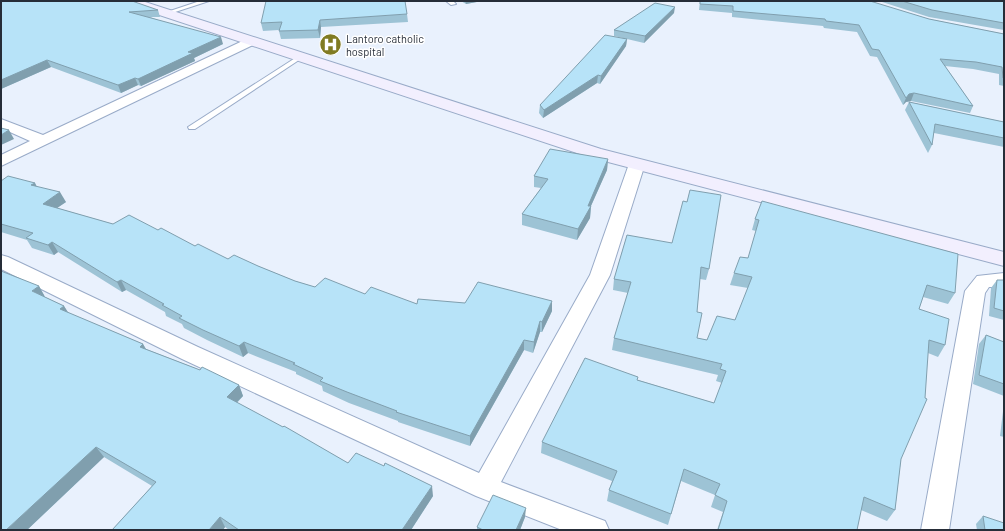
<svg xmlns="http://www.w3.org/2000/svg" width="1005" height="531" viewBox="0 0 1005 531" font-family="Barlow,sans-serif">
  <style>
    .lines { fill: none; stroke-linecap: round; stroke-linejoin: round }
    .lane-casing { stroke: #99abc8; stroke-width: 2 }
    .street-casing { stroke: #99abc8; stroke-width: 2 }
    .secondary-casing { stroke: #99abc8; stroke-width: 2 }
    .lane { fill: #fff; fill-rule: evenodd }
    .street { fill: #fff; fill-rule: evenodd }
    .secondary { fill: #f2effe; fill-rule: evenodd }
    .wall { fill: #9dc3d5 }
    .shaded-wall { fill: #809fae }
    .building { fill: #b7e3f8; stroke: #809fae }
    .labels { text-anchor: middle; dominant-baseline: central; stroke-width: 3; stroke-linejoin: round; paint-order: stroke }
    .far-poi-label { font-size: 11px; fill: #262d38; stroke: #fff; text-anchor: start }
  </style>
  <rect width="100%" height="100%" fill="#e9f1fd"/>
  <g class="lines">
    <defs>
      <g id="lane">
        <path d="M200 1H209L169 14 164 13Z"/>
        <path d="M446 1H453L456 4 451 5Z"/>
        <path d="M300 55 303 57 302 58 195 129H189L188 127Z"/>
      </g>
      <g id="street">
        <path d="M251 37 255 38 257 41 255 44 1 166V155L30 141 1 128V119L43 135Z"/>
        <path d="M637 159 643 161 645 164 610 275 501 482 605 521 609 530H562L476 496 182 359 1 269V255L8 257 198 347 479 473 590 275 629 164 631 161Z"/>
        <path d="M1004 273V287H989L985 293 949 530H921L965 291 977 276Z"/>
      </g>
      <path id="secondary" d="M124 1H142L601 149 1004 252V266L589 157 126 4Z"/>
    </defs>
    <use href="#lane" class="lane-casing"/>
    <use href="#street" class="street-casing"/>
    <use href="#secondary" class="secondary-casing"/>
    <use href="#lane" class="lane"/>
    <use href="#street" class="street"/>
    <use href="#secondary" class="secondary"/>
  </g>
  <g class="wall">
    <path d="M1 1 158 10 160 17H150L223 44 194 58 195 61 141 86 138 85 121 93 51 67 1 89Z"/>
    <path d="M461 1H482L466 4Z"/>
    <path d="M700 1H866L929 19 1004 34V86L999 85V74L973 69 945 66 973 106 970 113 911 101 906 102 903 105 877 57 870 56 857 32 824 28 823 26 732 17V13L699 10Z"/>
    <path d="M879 1H1004V30L929 17Z"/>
    <path d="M674 13 644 43 627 39 626 46 600 84 597 83 543 118 539 113 540 105 623 38 614 36V30Z"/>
    <path d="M407 14 408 22 321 27 320 38 281 39 279 31V30L263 31 261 23Z"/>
    <path d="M909 102 1004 122V147L934 133 932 145 928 153 905 110Z"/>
    <path d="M608 159 607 170 591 206 590 218 577 240 522 225V214L541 188 534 187V176Z"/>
    <path d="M1 181 35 183 36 186 66 202 57 208 113 224 158 230 195 246 228 259 258 266 295 281 315 287 365 294 417 304 552 311 542 332H540L533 353 524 350 470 446 398 422V421L349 403 323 391 322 386 296 374V372L248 353 243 357 207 340 184 328 182 324 166 316 165 312 126 290 122 292 58 252 54 255 32 248 27 240 1 232Z"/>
    <path d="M762 201 955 293 948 304 923 297 919 309 945 345 938 357 928 353 901 459 895 510 887 521 861 510 857 530H717L723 512 711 507 715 495 681 481 668 525 607 501 609 490 612 481 541 453 542 442 638 380 714 403 722 383 716 381 718 375 612 350 614 338 628 293 613 290 614 279 627 235 709 269 706 280 700 279 697 312V338L707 340 735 320 748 288 730 285 734 273 748 258 756 231 752 230 755 219Z"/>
    <path d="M997 280H1004V320L989 316 991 288Z"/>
    <path d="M39 286 45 297 64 306 68 313 143 344 146 349 239 385 243 396 237 403 348 463 433 496 411 530H229L225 527 223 530H112L152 486 104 457 27 530Z"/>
    <path d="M986 335 1004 342V396L973 384 979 344Z"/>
    <path d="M1004 403V437L1000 436Z"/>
    <path d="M983 516 1004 530H977L976 524Z"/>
    <path d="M525 517 520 530H477V527Z"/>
  </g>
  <g class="shaded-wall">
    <path d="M465 1H482L466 4Z"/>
    <path d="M675 7 674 13 644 43 645 36Z"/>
    <path d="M320 20 321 27 320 38 318 30Z"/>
    <path d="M221 37 223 44 194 58 195 61 141 86 138 79 188 52Z"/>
    <path d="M627 39 626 46 600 84 601 76Z"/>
    <path d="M47 60 51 67 1 89V80Z"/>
    <path d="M598 75 597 83 543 118 544 110Z"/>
    <path d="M135 78 138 85 121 93 118 85Z"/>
    <path d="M914 93 911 101 906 102 903 105 906 98 909 94Z"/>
    <path d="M9 130 14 139 1 145V135Z"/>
    <path d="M608 159 607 170 590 208 591 206 590 218 577 240 578 229Z"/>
    <path d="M35 183 40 193 31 185Z"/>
    <path d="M60 192 66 202 48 214 43 204Z"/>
    <path d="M52 242 58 252 54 255 48 245Z"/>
    <path d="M121 280 126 290 122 292 117 282Z"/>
    <path d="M39 286 45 297 32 291Z"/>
    <path d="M552 301V311L542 332V322Z"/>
    <path d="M64 306 71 317 60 309Z"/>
    <path d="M540 321V332L533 353 534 342Z"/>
    <path d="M524 340V350L470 446V436Z"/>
    <path d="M244 342 248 353 243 357 239 346Z"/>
    <path d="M143 344 149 355 140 347Z"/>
    <path d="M239 385 243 396 231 408 227 397Z"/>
    <path d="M96 447 104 457 27 530H6Z"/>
    <path d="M432 486 433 496 411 530H402Z"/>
    <path d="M526 508 525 517 520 530H516Z"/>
    <path d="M220 517 225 527 223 530H209Z"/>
  </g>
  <g class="building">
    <path d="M1 1H132L158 10 129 12 221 37 188 52 193 53 138 79 135 78 118 85 47 60 1 80Z"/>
    <path d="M266 1H405L407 14 320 20 318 30 279 31 282 22 261 23Z"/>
    <path d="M700 1H870L929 19 1004 34V78H1003L1002 67 976 62 940 59 973 106 914 93 909 94 906 98 879 50 872 49 859 25 826 21 825 19 733 11V6L700 4Z"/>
    <path d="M902 1H1004V23L932 10Z"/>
    <path d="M655 3 675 7 645 36 614 30Z"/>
    <path d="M605 35 627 39 601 76 598 75 544 110 540 105Z"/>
    <path d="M909 102 1004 122V138L935 124 932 145Z"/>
    <path d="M1 128 9 130 1 135Z"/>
    <path d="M550 149 608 159 588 206H591L578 229 522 214 548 179 534 176Z"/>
    <path d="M8 176 35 183 31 185 60 192 43 204 113 224 129 215 158 230 161 228 195 246 198 244 228 259 234 255 258 266 295 281 315 287 325 278 365 294 371 287 417 304 418 299 465 303 478 282 552 301 542 322 540 321 534 342 524 340 470 436 396 412 397 411 347 392 320 381 323 378 293 364 295 363 244 342 239 346 203 330 179 318 182 316 162 305 164 304 121 280 117 282 52 242 48 245 26 238 33 233 1 224V181Z"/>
    <path d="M690 190 721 195 709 269 701 267 697 312 702 313 697 338 707 340 717 316 735 320 752 277 734 273 740 257 748 258 759 220 755 219 762 201 958 254 955 293 927 285 919 309 949 319 945 345 929 340 925 398 927 399 901 459 895 510 864 497 857 530H718L727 501 715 495 720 484 684 469 671 514 609 490 617 471 542 442 585 358 638 377 637 380 714 403 726 371 720 369 722 364 614 338 631 282 614 279 627 235 672 243 683 201 687 202Z"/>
    <path d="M1 271 39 286 32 291 64 306 60 309 143 344 140 347 200 370 202 367 239 385 227 397 283 427 284 426 348 463 356 453 384 466 385 463 432 486 402 530H239L220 517 209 530H112L156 482 96 447 6 530H1Z"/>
    <path d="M997 280H1004V311L994 308Z"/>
    <path d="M986 335 1004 342V384L979 375Z"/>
    <path d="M493 495 526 508 516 530H483L477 527Z"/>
    <path d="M983 516 1004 523V530H985Z"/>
  </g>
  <defs>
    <symbol id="hospital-disc" viewBox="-11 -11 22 22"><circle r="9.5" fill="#807b22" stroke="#fff"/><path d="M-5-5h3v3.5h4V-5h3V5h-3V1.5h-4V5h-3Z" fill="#fff"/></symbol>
  </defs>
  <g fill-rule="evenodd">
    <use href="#hospital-disc" x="318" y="32" width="25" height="25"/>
  </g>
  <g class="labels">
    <g class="far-poi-label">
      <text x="346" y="38">Lantoro catholic<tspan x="346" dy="13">hospital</tspan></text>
    </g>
  </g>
  <rect width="1005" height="531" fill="none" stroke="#262d38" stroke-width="4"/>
</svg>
